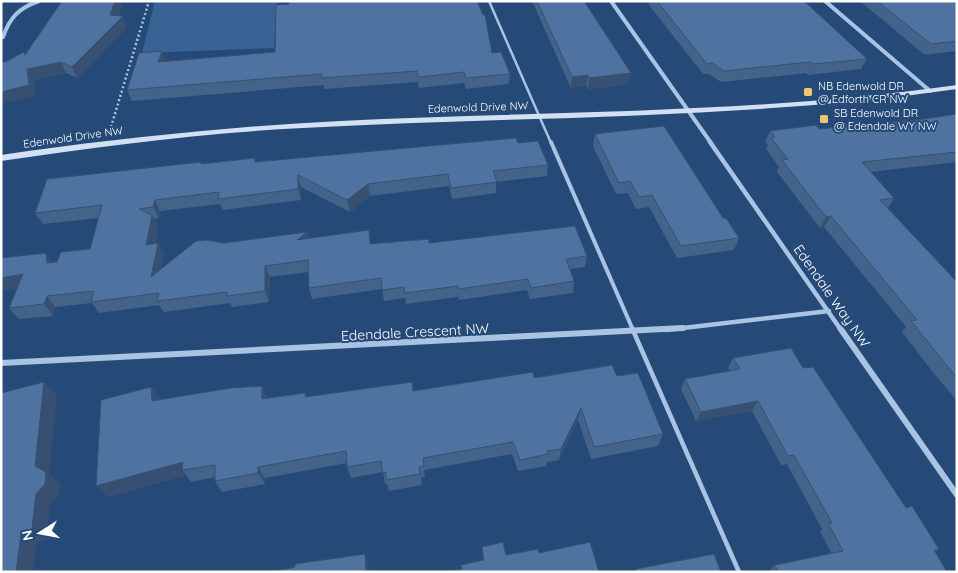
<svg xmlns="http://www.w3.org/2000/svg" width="958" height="573" viewBox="0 0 958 573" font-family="Quicksand,sans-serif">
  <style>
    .green { fill: #3a6395 }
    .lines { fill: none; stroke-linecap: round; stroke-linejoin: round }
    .path { stroke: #a9c3e3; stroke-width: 2.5; stroke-dasharray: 2 2.5; stroke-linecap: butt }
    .lane-far2 { stroke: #a9c3e3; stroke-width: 2.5 }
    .lane-far1 { stroke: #a9c3e3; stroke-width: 4 }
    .lane { stroke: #a9c3e3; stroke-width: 4.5 }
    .street-far2 { stroke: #a9c3e3; stroke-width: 4 }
    .street-far1 { stroke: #a9c3e3; stroke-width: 4.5 }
    .street { stroke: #a9c3e3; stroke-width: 6 }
    .secondary { fill: #d1e0f3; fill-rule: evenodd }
    .wall { fill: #44638a }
    .shaded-wall { fill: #375071 }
    .building { fill: #4f73a1; stroke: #375071 }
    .poi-dot { fill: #ebc76f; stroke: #264a78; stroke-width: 2 }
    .labels { text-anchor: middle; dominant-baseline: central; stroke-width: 4; stroke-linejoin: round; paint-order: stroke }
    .far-poi-label { font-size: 11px; fill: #fff; stroke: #264a78; text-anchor: start }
    .far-street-label { font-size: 11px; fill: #fff; stroke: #264a78 }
    .street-label { font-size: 14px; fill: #fff; stroke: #264a78 }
  </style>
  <rect width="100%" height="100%" fill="#264a78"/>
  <path class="green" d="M155 1H277L274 48 142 53Z"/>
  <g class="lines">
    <path class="path" d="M111 127 149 1"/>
    <path class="lane-far2" d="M489 1 551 143"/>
    <path class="lane-far1" d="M551 142 633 330"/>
    <path class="lane" d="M632 328 739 572"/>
    <g class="street-far2">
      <path d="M611 1 711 143"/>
      <path d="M825 1 930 91"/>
      <path d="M3 37C10 17 19 8 39 1"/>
    </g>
    <g class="street-far1">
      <path d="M710 142 841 330"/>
      <path d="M666 330 829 311"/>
    </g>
    <g class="street">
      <path d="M840 328 957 495"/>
      <path d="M1 363 683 328"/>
    </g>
    <path class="secondary" d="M957 85V89C740 120 521 116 303 128 202 133 101 146 1 161V155L28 151C132 137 236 126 340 121 546 111 753 114 957 85Z"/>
  </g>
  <g class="wall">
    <path d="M62 1H123L118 16 127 27 77 78 66 73 33 80 35 96 5 62 24 52 26 54Z"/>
    <path d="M532 1H584L628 84 588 89 586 86 571 88Z"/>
    <path d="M650 1H804L867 59 861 69 808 75 806 73 721 82 709 74H703L649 5Z"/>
    <path d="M860 1H957V51L925 55Z"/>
    <path d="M492 53 510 74 509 84 466 89 464 83 419 88 418 82 324 89V85L132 101 127 90 166 61Z"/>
    <path d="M957 114V162L870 172 894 198 888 208 957 282V401L932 371 902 332 906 327 824 227 820 228 777 172 779 167 766 149 768 145 765 142 770 131 819 129 924 119Z"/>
    <path d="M595 134 723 218 739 238 734 250 677 258 649 207 636 209 628 193 616 194 593 146Z"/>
    <path d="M518 143 548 165 547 176 496 182V193L452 199 449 186 370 196 350 212 301 187V200L223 210 220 204 160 211 159 218 154 219 158 226 155 243H158L164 254 161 269 224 243 309 238 371 244 429 243 587 256 585 267 570 269 574 281 573 293 530 299 527 290 459 300 458 297 406 304 405 298 384 301 382 289 312 299 309 288 308 272 270 277 269 302 232 307 230 303 164 312 159 305 99 313 92 303 55 307 53 316 19 319 9 308 17 288 1 291V258L52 262H57L90 249 99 218 43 224 35 213 202 164 256 162Z"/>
    <path d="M733 358 803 368 906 508 939 549 935 552 947 572H768L775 565 831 553 820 531 822 529 787 464 781 465 752 411 696 421 681 389 685 379 730 371 728 368Z"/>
    <path d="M617 376 663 434 658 446 591 459 578 420 559 460 547 462 546 466 518 471 512 454 424 470 425 477 421 478 422 485 389 491 387 484H385L383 472 351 478 347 467V463L265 478V484L222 492 215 481V477L191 482 186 475 108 497 151 387 160 400 268 398 305 393 307 397 413 391 534 378Z"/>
    <path d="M482 547 506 555 539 553 462 569 461 565 483 560Z"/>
  </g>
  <g class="shaded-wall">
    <path d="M115 1H123L115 23 123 16 127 27 77 78 72 67 110 15Z"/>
    <path d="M162 51 166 62H158Z"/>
    <path d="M61 62 66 73 33 80 35 96 1 104V92L27 69Z"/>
    <path d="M631 73 628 84 588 89 589 78Z"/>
    <path d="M588 75 586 86 571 88 572 77Z"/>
    <path d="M298 175 301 187V200L298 189Z"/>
    <path d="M368 184 370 196 350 212 347 200Z"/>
    <path d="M155 200 160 211 159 218 153 207Z"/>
    <path d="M152 215 158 226 153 256 146 245Z"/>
    <path d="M831 216 824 227 820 228 826 217Z"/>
    <path d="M307 232 310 243 297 240Z"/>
    <path d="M158 243 164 254 157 288 151 277Z"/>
    <path d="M46 253 54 265 47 263Z"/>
    <path d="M265 266 270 277 269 302 265 291Z"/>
    <path d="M23 274 32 286 1 291V278Z"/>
    <path d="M47 296 55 307 53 316 44 304Z"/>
    <path d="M44 382 57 395 49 474 60 483 59 495 50 505 46 540 36 543 33 572H16L21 533 35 466Z"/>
    <path d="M262 386 268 398 262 399Z"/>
    <path d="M151 387 160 399V414L152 401Z"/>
    <path d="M758 401 752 411 696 421 701 412Z"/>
    <path d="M581 408 578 420 559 460 561 449Z"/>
    <path d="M183 462 182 470 186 475 108 497 96 486Z"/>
    <path d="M258 467 265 478V484L258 473Z"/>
    <path d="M365 554 368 564 369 572H366Z"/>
  </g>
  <g class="building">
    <path d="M62 1H115L110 15 123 16 72 67 61 62 27 69 29 85 1 92V62H5L24 52 25 55Z"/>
    <path d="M289 1H477L483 15H485L492 53 501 52 510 74 466 78 464 72 419 77 417 71 322 78V74L127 90 139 53 162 51 158 62 275 52 276 5 289 4Z"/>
    <path d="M537 1H584L631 73 589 78 588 75 572 77Z"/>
    <path d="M657 1H804L867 59 813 64 810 62 724 71 712 63 707 64Z"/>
    <path d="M877 1H957V41L931 44Z"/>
    <path d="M957 114V152L862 162 894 198 880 200 957 282V378L911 321 917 320 831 216 826 217 782 160 788 159 771 138 775 137 770 131 816 125 819 129 924 119Z"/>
    <path d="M664 126 723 218H726L739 238 681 246 652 195 639 197 630 181 619 183 595 134Z"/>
    <path d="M516 138 518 143 538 141 548 165 493 171 497 182 451 188 448 174 368 184 347 200 298 175V189L218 199 219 192 155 200 153 207 139 209 152 215 146 245 158 243 151 277 196 241 207 240 224 243 307 232 297 240 369 230 370 244 429 239V243L575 226 587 256 566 259 574 281 531 288 528 279 459 289 458 286 405 293 404 287 382 290 381 278 309 288 308 260 265 266V291L227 296V292L157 301 159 293 91 302 94 291 47 296 44 304 9 308 23 274 1 278V258L46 253 47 263 57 262 61 252 90 249 102 205 35 213 47 179 201 162V164L255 158V162Z"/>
    <path d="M791 348 803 368 813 367 906 508 912 506 939 549 934 550 947 572H778L775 565 843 551 828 523H832L794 455 788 456 758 401 701 412 685 379 740 369 733 358Z"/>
    <path d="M612 365 617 376 638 373 663 434 594 447 581 408 561 449 547 451 548 454 520 460 513 442 423 458 424 466 419 467 420 474 386 480V472L383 473 381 461 347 467 346 451 258 467V473L215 481V465L182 470 183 462 96 486 101 400 151 387 152 401 231 388 262 386V399L305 393V397L412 382 413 391 533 372 534 378Z"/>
    <path d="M44 382 35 466 46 472 45 484 36 494 32 529 21 533 16 572H1V393Z"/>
    <path d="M503 542 506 555 538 549 539 553 590 542 599 572H446L462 569 461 565 484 560 482 547Z"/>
    <path d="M365 554 366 572H273L295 567V564Z"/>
    <path d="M714 554 721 572H637L636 569Z"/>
  </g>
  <g class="poi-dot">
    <rect x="803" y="87" width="10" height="10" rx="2.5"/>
    <rect x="819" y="114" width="10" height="10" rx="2.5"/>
  </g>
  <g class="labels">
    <g class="far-poi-label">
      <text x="818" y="86">NB Edenwold DR<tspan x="818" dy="13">@ Edforth CR NW</tspan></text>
      <text x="834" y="113">SB Edenwold DR<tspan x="834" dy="13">@ Edendale WY NW</tspan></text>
    </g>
    <g class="far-street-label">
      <text transform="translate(478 107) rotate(-2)">Edenwold Drive NW</text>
      <text transform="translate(73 137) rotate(-8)">Edenwold Drive NW</text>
    </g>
    <g class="street-label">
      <text transform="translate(832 296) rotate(55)">Edendale Way NW</text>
      <text transform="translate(415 332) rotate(-3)">Edendale Crescent NW</text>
    </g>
  </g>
  <rect width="958" height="573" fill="none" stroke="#ffffff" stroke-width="5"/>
  <g transform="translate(40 533) rotate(259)" stroke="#264a78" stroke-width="4" paint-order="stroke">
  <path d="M0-4L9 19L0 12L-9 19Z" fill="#ffffff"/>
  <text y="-8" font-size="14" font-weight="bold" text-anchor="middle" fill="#ffffff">N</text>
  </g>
</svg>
